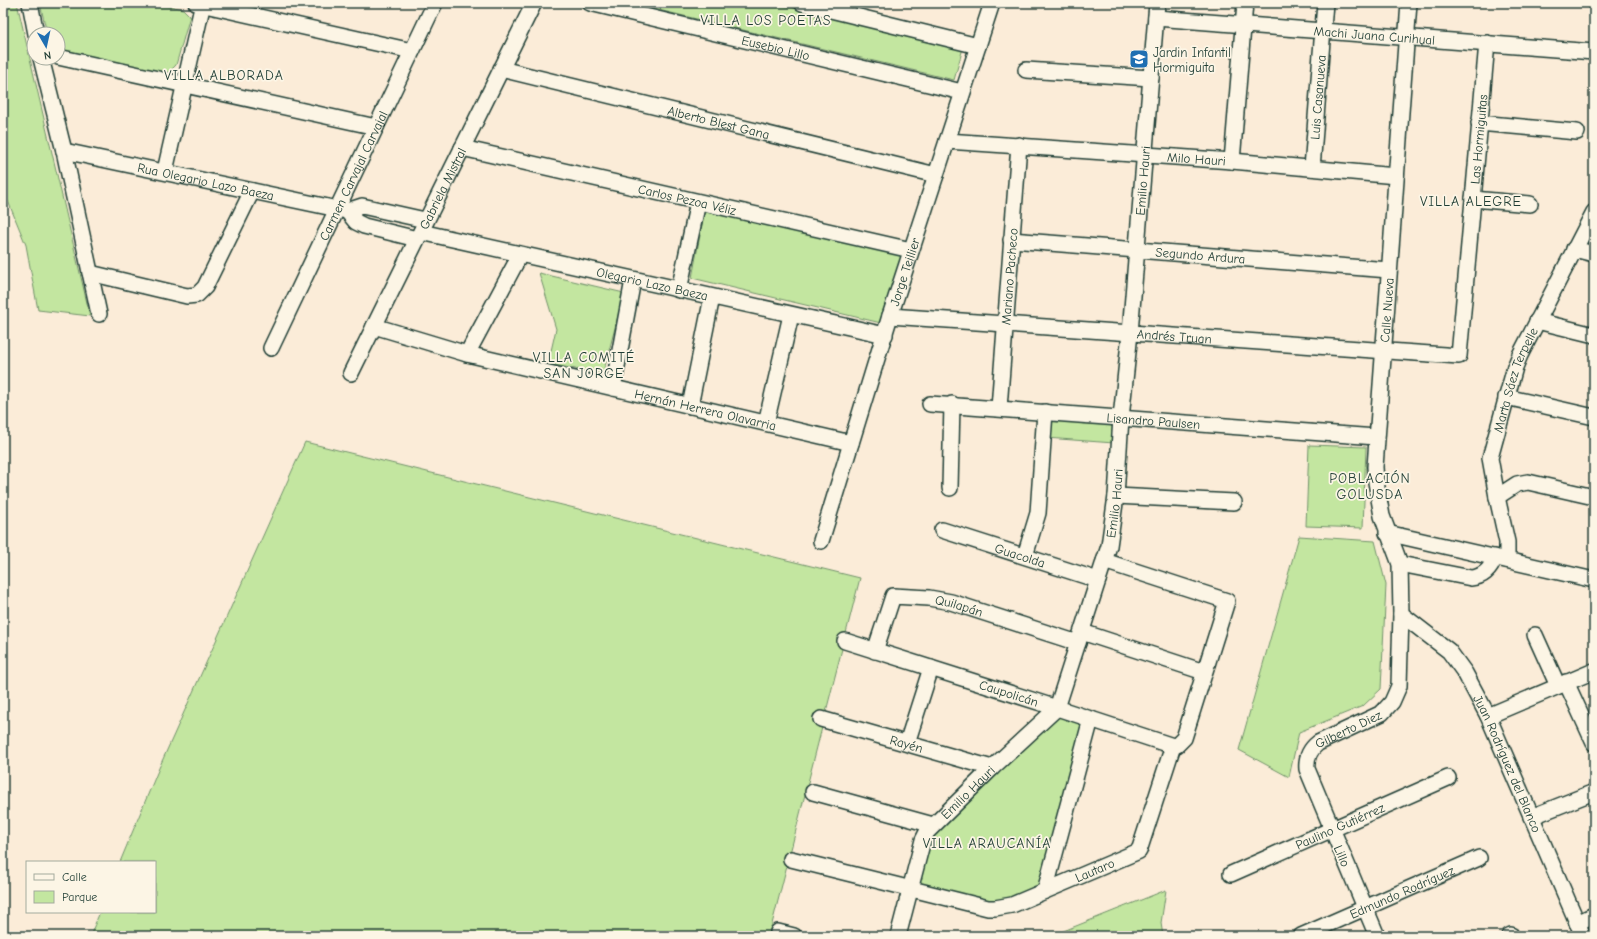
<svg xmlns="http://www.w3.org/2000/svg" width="1597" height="939" viewBox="0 0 1597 939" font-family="'Comic Neue',sans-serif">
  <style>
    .green { fill: #c3e6a0; stroke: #71926a }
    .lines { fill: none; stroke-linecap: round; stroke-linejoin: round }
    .minor-casing { stroke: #1f3d34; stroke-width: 18 }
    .minor { stroke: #fcf5e5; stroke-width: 15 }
    .labels { text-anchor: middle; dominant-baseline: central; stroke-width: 3.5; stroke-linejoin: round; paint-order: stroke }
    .street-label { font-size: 13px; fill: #1f3d34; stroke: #fcf5e5 }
    .poi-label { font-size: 13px; fill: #1f3d34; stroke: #fcf5e5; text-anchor: start }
    .neighbourhood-label { font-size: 14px; letter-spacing: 1px; fill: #1f3d34; stroke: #fcf5e5 }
  </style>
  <rect width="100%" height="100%" fill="#fbecd8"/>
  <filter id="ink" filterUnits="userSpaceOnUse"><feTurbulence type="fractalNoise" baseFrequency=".025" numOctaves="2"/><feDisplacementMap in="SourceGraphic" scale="8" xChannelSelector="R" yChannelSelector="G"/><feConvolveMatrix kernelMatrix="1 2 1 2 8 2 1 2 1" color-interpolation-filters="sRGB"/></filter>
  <g filter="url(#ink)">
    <g class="green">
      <path d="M3 3H17L90 316 38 310 26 245 3 189Z"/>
      <path d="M40 3H155L183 9 190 16 176 65 168 73 58 50V34H47Z"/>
      <path d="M629 3H773L963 48 954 80Z"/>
      <path d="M706 203 904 254 881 323 692 278Z"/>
      <path d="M539 273 624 293 603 374 548 364 556 329Z"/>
      <path d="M1048 416 1115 422 1114 443 1046 438Z"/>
      <path d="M305 442 860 578 769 936H90L100 912H155V862H120L159 768Z"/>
      <path d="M1309 445 1366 447 1363 528 1306 526Z"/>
      <path d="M1299 536 1375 541 1386 585 1381 689 1363 706 1299 732 1289 777 1239 750Z"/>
      <path d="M1058 710 1089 720 1044 889 993 906 913 887 924 842Z"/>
      <path d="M1166 890 1161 923 1163 936H1051Z"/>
    </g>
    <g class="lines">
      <defs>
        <g id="minor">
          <path d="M30 3 36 34"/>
          <path d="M196 3 412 51"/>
          <path id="s1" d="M590 3 962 92"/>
          <path d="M802 3 978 46"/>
          <path id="s2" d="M1156 18 1594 52"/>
          <path d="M58 57 376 127"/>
          <path d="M41 58 64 151 99 314"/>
          <path id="s3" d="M501 69 936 175"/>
          <path d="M1026 70 1151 78"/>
          <path d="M1479 123 1577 132"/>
          <path id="s4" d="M947 141 1232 161 1396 176"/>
          <path id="s5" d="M462 148 911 250"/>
          <path id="s6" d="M64 151 347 211 362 206 425 220"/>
          <path d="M1232 161 1245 3"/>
          <path id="s7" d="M1312 168 1325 3"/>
          <path d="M165 171 203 3"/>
          <path d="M1473 199 1530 204"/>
          <path d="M347 211 356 222 364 226 417 239"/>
          <path id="s8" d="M421 232 885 335"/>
          <path id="s9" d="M1011 240 1389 270"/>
          <path d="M1574 249 1594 254"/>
          <path d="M90 273 187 296 197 295 205 287 252 191"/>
          <path d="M679 290 698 202"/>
          <path id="s10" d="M890 316 1459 356 1487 43"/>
          <path d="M1537 321 1594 335"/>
          <path id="s11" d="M374 326 467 354 851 443"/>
          <path id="s12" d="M271 348 435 3"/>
          <path d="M467 354 520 255"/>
          <path id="s13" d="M351 373 534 3"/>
          <path d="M613 388 633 280"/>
          <path d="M1506 397 1594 417"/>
          <path id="s14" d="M930 404 1376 437"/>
          <path d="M690 406 712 297"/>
          <path id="s15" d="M999 408 1019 145"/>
          <path d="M766 423 791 315"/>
          <path d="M950 488 952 404"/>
          <path d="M1116 496 1234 502"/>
          <path d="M1497 497 1517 484 1528 482 1594 497"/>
          <path id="s16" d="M942 530 1098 580"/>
          <path d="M1387 533 1594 580"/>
          <path id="s17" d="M821 541 890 316 992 3"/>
          <path d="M1025 556 1038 513 1045 412"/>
          <path id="s18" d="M1507 560V542L1497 497 1490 458 1515 367 1520 355 1594 212"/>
          <path d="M1104 561 1227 601 1184 738 1177 745 1173 746"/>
          <path d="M1400 564 1471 578C1484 577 1491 569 1495 557"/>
          <path id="s19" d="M1401 614 1449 651 1465 673 1488 716 1583 936"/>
          <path d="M1082 632 1204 672"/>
          <path d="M1535 635 1558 686"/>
          <path id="s20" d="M845 641 1057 708 1173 746"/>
          <path id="s21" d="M875 651 893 596 929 598 951 602 1078 643"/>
          <path d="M1566 682 1594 743"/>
          <path d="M1488 716 1594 671"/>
          <path id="s22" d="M821 719 992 768"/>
          <path d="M907 743 931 668"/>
          <path d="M813 792 933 825"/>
          <path d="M1531 817 1594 792"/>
          <path id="s23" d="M791 859 988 908H995L1012 905 1139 851 1173 746"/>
          <path id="s24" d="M1231 874 1448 778"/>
          <path d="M1045 891 1091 719"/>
          <path d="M1577 923 1594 915"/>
          <path d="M778 932 794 936"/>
          <path id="s25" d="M898 936 923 840 927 832 992 768 1057 708 1109 546 1116 496 1121 418 1130 333 1157 3"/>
          <path id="s26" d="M1301 936 1479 858"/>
          <path id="s27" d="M1377 936 1307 769C1306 758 1309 750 1318 743L1382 713 1392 702 1399 686 1401 614 1400 564 1382 516 1376 482 1375 467 1409 3"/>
          <path d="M1509 936 1511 935"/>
        </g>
      </defs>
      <use href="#minor" class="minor-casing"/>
      <use href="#minor" class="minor"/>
    </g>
  </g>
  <defs>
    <symbol id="school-square" viewBox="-11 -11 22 22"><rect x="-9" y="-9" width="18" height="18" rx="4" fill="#1f6fb2" stroke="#fcf5e5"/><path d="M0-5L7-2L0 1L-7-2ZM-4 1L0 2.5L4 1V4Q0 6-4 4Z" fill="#fff"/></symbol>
  </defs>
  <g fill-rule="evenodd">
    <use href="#school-square" x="1128" y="48" width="22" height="22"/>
  </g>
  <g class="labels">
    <g class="street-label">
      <text stroke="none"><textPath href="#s2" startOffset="219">Machi Juana Curihual</textPath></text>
      <text stroke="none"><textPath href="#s1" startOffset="191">Eusebio Lillo</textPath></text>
      <text stroke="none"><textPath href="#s7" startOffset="71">Luis Casanueva</textPath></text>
      <text stroke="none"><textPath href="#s3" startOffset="224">Alberto Blest Gana</textPath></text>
      <text stroke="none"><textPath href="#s10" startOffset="788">Las Hormiguitas</textPath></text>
      <text stroke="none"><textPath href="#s4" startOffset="250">Milo Hauri</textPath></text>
      <text stroke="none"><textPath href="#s12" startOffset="191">Carmen Carvajal Carvajal</textPath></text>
      <text stroke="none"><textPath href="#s6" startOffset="145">Rua Olegario Lazo Baeza</textPath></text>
      <text stroke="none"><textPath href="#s25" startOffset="825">Emilio Hauri</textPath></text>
      <text stroke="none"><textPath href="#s13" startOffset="206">Gabriela Mistral</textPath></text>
      <text stroke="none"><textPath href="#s5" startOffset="231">Carlos Pezoa Véliz</textPath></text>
      <text stroke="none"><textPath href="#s9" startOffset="190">Segundo Ardura</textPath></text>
      <text stroke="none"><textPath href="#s17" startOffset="282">Jorge Teillier</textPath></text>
      <text stroke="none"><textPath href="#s15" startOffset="132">Mariano Pacheco</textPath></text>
      <text stroke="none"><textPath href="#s8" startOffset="237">Olegario Lazo Baeza</textPath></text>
      <text stroke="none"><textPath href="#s27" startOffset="694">Calle Nueva</textPath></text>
      <text stroke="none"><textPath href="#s10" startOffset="285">Andrés Truan</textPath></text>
      <text stroke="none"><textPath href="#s18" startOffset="186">Marta Sáez Terpelle</textPath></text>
      <text stroke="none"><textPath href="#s11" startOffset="342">Hernán Herrera Olavarria</textPath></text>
      <text stroke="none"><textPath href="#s14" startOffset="224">Lisandro Paulsen</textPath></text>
      <text stroke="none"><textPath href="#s25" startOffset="501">Emilio Hauri</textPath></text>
      <text stroke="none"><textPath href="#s16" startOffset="82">Guacolda</textPath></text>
      <text stroke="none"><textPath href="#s21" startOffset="125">Quilapán</textPath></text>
      <text stroke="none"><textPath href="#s20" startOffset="172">Caupolicán</textPath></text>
      <text stroke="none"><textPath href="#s27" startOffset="244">Gilberto Diez</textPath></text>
      <text stroke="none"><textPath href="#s22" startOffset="89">Rayén</textPath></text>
      <text stroke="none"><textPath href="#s19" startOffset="188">Juan Rodríguez del Blanco</textPath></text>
      <text stroke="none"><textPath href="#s25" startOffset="165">Emilio Hauri</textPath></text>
      <text stroke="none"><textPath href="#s24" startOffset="119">Paulino Gutiérrez</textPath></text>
      <text transform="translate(1342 856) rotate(67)">Lillo</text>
      <text stroke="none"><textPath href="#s23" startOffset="317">Lautaro</textPath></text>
      <text stroke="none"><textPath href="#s26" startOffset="110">Edmundo Rodríguez</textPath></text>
    </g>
    <g class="poi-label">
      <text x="1153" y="52">Jardin Infantil<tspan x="1153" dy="15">Hormiguita</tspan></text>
    </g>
    <g class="neighbourhood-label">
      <text x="766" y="20">VILLA LOS POETAS</text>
      <text x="224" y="75">VILLA ALBORADA</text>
      <text x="1471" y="201">VILLA ALEGRE</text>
      <text x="584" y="357">VILLA COMITÉ<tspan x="584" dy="16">SAN JORGE</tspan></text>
      <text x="1370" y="478">POBLACIÓN<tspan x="1370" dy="16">GOLUSDA</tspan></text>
      <text x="987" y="843">VILLA ARAUCANÍA</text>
    </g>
  </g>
  <rect width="1597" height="939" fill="none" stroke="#fcf5e5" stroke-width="16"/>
  <rect x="8" y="8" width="1581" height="923" fill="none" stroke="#1f3d34" stroke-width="1.5" filter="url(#ink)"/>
  <rect x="26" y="861" width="130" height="52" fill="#fcf5e5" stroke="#a4ab9e"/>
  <rect x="34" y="874" width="20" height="6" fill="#fcf5e5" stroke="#a4ab9e"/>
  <text x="62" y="881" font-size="12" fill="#1f3d34">Calle</text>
  <rect x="34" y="891" width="20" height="12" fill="#c3e6a0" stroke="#a4ab9e"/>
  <text x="62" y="901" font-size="12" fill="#1f3d34">Parque</text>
  <g transform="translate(46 46) rotate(171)"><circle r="19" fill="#fcf5e5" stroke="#a4ab9e"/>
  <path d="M0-3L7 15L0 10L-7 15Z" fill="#1f6fb2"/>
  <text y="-6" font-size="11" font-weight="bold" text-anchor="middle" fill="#1f3d34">N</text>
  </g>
</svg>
